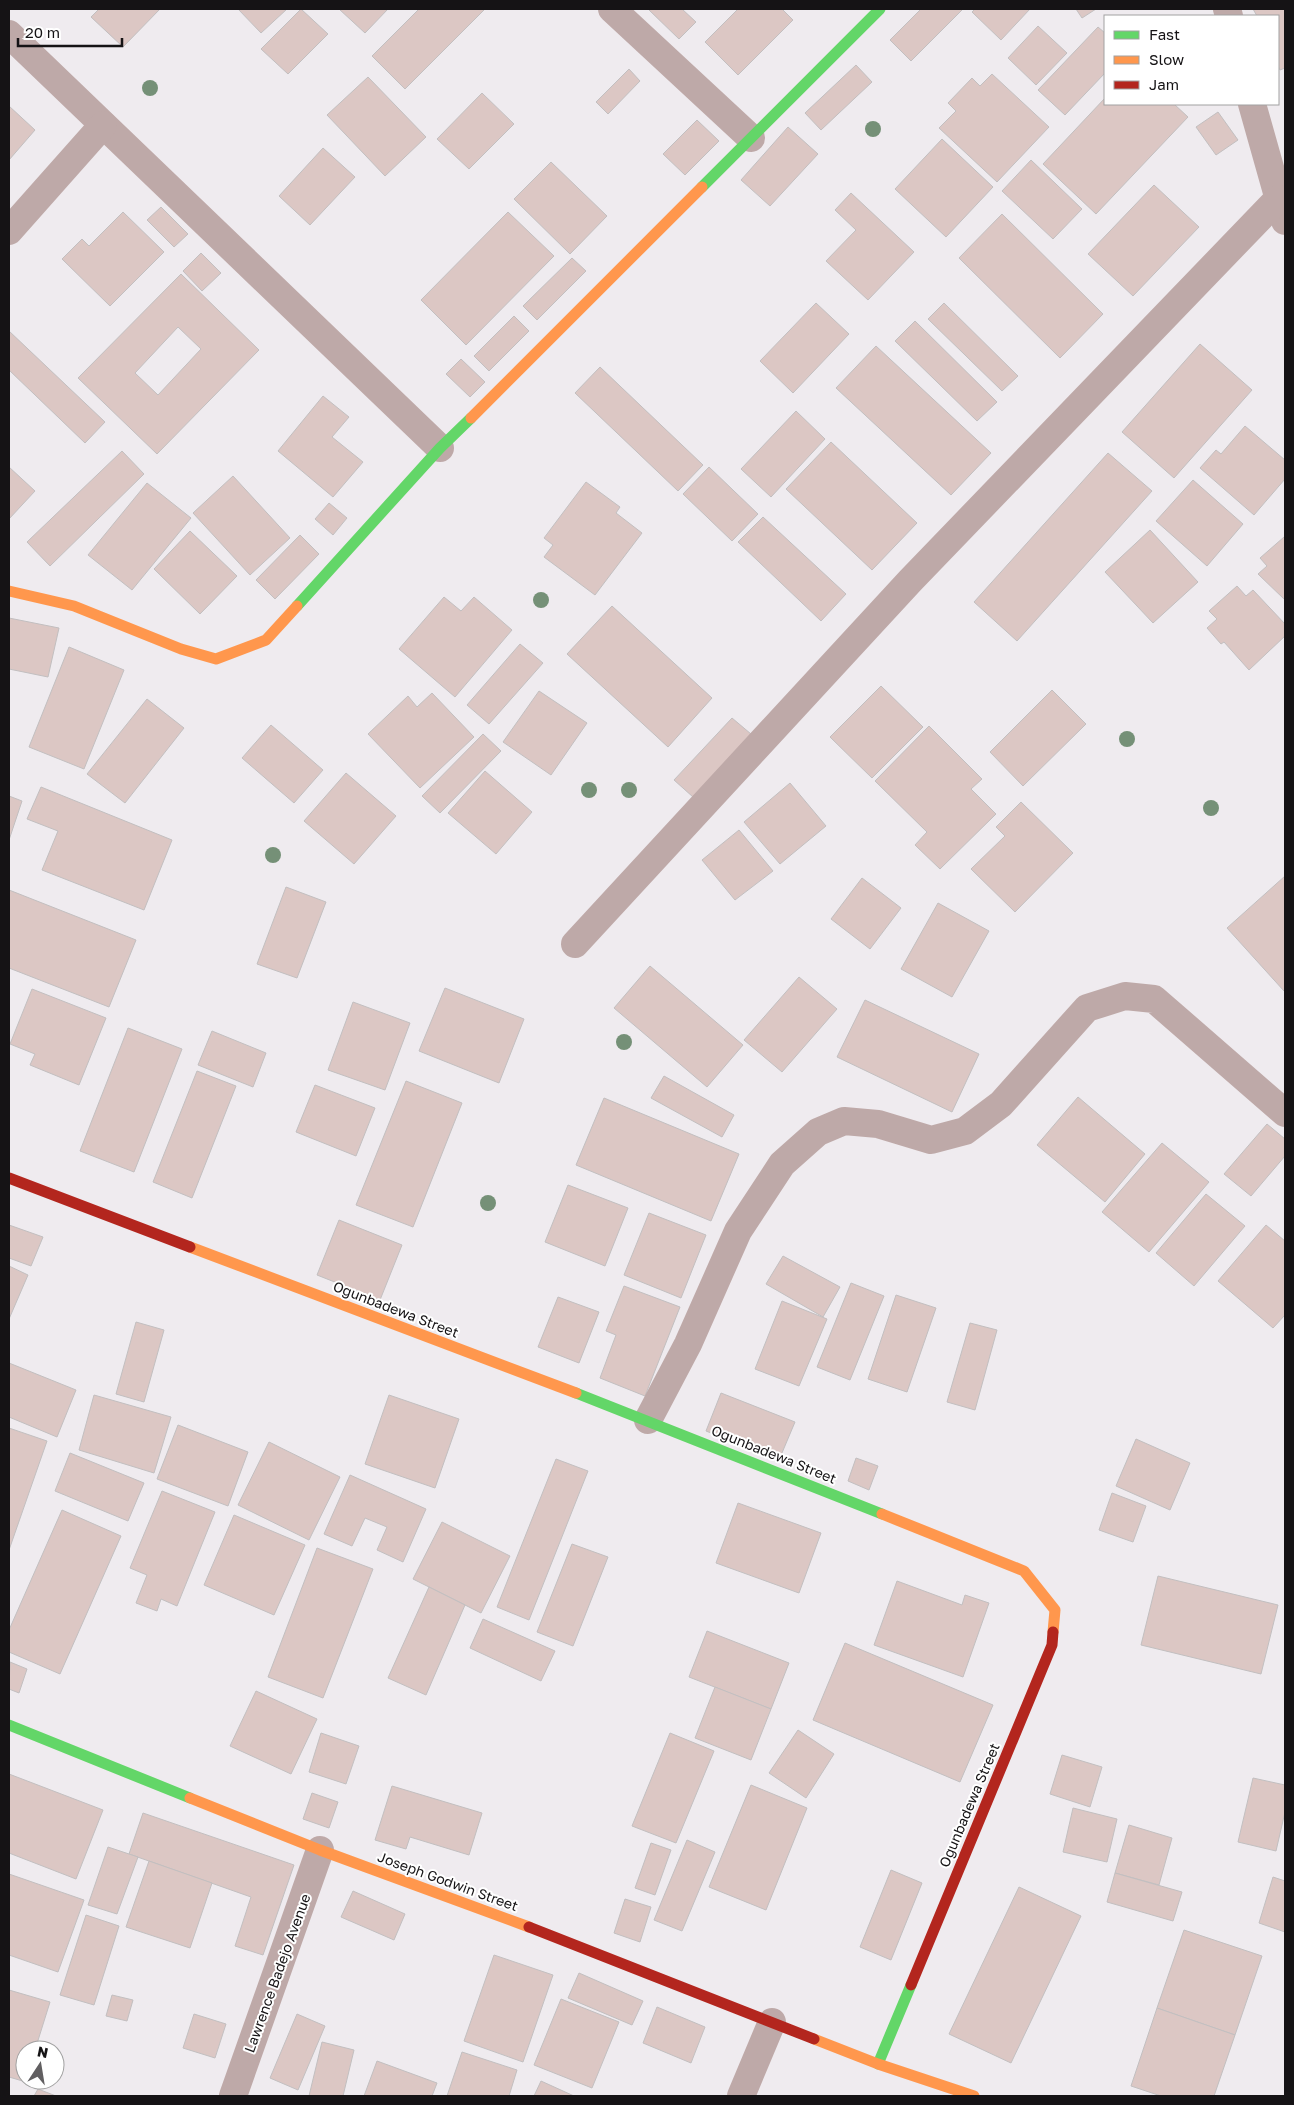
<svg xmlns="http://www.w3.org/2000/svg" width="1294" height="2105" viewBox="0 0 1294 2105" font-family="'Golos Text',sans-serif">
  <style>
    .building { fill: #dcc7c4; stroke: #c2bfc0; fill-rule: evenodd }
    .lines { fill: none; stroke-linecap: round; stroke-linejoin: round }
    .street { stroke: #bea9a8; stroke-width: 28 }
    .fast { stroke: #63d668; stroke-width: 11 }
    .slow { stroke: #ff974d; stroke-width: 11 }
    .jam { stroke: #b3261e; stroke-width: 11 }
    .tree { fill: #759077 }
    .labels { text-anchor: middle; dominant-baseline: central; stroke-width: 4; stroke-linejoin: round; paint-order: stroke }
    .street-label { font-size: 14px; fill: #151315; stroke: #fff }
  </style>
  <rect width="100%" height="100%" fill="#efebef"/>
  <g class="building">
    <path d="M99 9H160L123 47 91 17Z"/>
    <path d="M238 9H287L261 33Z"/>
    <path d="M301 9 328 34 288 74 261 49Z"/>
    <path d="M339 9H388L365 33Z"/>
    <path d="M419 9H485L405 89 372 56Z"/>
    <path d="M648 9H682L696 22 679 39Z"/>
    <path d="M738 9H782L793 20 738 75 705 42Z"/>
    <path d="M921 9H963L911 61 890 40Z"/>
    <path d="M975 9H1030L1001 40 972 12Z"/>
    <path d="M1076 9H1096L1082 18Z"/>
    <path d="M1253 9H1285V68L1280 70 1278 66V16H1257Z"/>
    <path d="M1038 26 1067 53 1036 85 1008 58Z"/>
    <path d="M1098 27 1105 33V73L1065 115 1038 90Z"/>
    <path d="M856 65 872 82 821 130 805 113Z"/>
    <path d="M629 69 640 81 608 114 596 102Z"/>
    <path d="M992 74 1049 127 997 182 939 128 956 111 948 103 972 78 980 86Z"/>
    <path d="M368 77 426 137 385 176 327 115Z"/>
    <path d="M482 93 514 124 469 169 437 139Z"/>
    <path d="M1105 98V104H1174L1188 117 1096 214 1043 164Z"/>
    <path d="M9 106 35 130 9 160Z"/>
    <path d="M1218 112 1238 140 1216 155 1196 127Z"/>
    <path d="M697 120 719 141 685 175 663 154Z"/>
    <path d="M788 127 818 154 770 206 741 180Z"/>
    <path d="M942 139 993 187 946 237 895 189Z"/>
    <path d="M323 148 355 177 310 225 279 196Z"/>
    <path d="M1031 160 1082 209 1053 239 1002 191Z"/>
    <path d="M551 162 607 216 570 254 514 199Z"/>
    <path d="M1154 185 1199 227 1133 296 1088 254Z"/>
    <path d="M851 193 914 252 868 300 826 261 856 230 835 210Z"/>
    <path d="M161 207 188 234 174 247 147 220Z"/>
    <path d="M123 212 164 252 110 306 62 259 82 239 89 246Z"/>
    <path d="M508 212 554 256 466 345 421 300Z"/>
    <path d="M1002 214 1103 314 1060 358 959 258Z"/>
    <path d="M201 253 221 273 202 291 183 271Z"/>
    <path d="M572 258 586 271 537 320 523 306Z"/>
    <path d="M181 274 259 350 157 454 78 378ZM178 327 201 349 158 395 135 373Z"/>
    <path d="M816 303 849 334 793 393 760 361Z"/>
    <path d="M944 303 1018 376 1002 391 928 319Z"/>
    <path d="M514 316 529 331 489 371 474 356Z"/>
    <path d="M915 321 997 402 977 421 895 341Z"/>
    <path d="M9 331 105 422 85 443 9 370Z"/>
    <path d="M1200 344 1252 390 1174 478 1122 432Z"/>
    <path d="M876 346 991 453 951 495 836 388Z"/>
    <path d="M461 359 485 382 470 397 446 374Z"/>
    <path d="M600 367 703 465 678 491 575 393Z"/>
    <path d="M323 396 349 417 332 437 363 462 333 497 278 451Z"/>
    <path d="M796 411 825 439 771 497 741 469Z"/>
    <path d="M1245 426 1285 460V479L1254 515 1200 468 1216 450 1221 454Z"/>
    <path d="M831 442 917 523 872 570 786 489Z"/>
    <path d="M122 451 144 474 50 566 27 542Z"/>
    <path d="M1108 453 1152 491 1017 641 974 602Z"/>
    <path d="M9 467 35 491 9 519Z"/>
    <path d="M709 467 758 514 732 541 683 494Z"/>
    <path d="M233 476 290 538 250 575 193 513Z"/>
    <path d="M1193 480 1243 524 1207 566 1156 521Z"/>
    <path d="M586 482 620 507 616 513 642 533 595 595 544 557 553 545 544 538Z"/>
    <path d="M147 483 191 518 132 590 88 555Z"/>
    <path d="M329 503 347 518 333 535 315 519Z"/>
    <path d="M763 517 846 594 821 621 738 542Z"/>
    <path d="M1150 530 1198 582 1153 623 1105 572Z"/>
    <path d="M190 531 237 576 200 614 154 569Z"/>
    <path d="M300 535 319 554 275 599 256 580Z"/>
    <path d="M1284 537 1285 538V600L1258 574 1267 566 1260 558Z"/>
    <path d="M1237 586 1246 596 1253 590 1285 624V636L1249 670 1224 642 1221 644 1207 628 1217 619 1209 611Z"/>
    <path d="M444 597 461 611 474 597 512 630 455 697 399 649Z"/>
    <path d="M612 606 712 698 668 747 567 654Z"/>
    <path d="M9 618 59 628 48 677 9 669Z"/>
    <path d="M520 644 543 663 489 724 467 705Z"/>
    <path d="M69 647 124 670 84 769 29 747Z"/>
    <path d="M881 686 923 727 872 778 830 737Z"/>
    <path d="M1052 690 1086 724 1023 786 990 752Z"/>
    <path d="M539 691 587 723 551 775 503 742Z"/>
    <path d="M432 693 474 737 420 788 368 734 408 696 417 707Z"/>
    <path d="M147 699 184 728 125 803 87 774Z"/>
    <path d="M732 718 751 734 693 797 674 780Z"/>
    <path d="M271 725 323 770 294 803 242 758Z"/>
    <path d="M929 726 982 779 971 789 996 814 940 869 915 845 927 832 875 781Z"/>
    <path d="M483 734 501 751 440 813 422 796Z"/>
    <path d="M485 771 532 812 496 854 448 813Z"/>
    <path d="M346 773 396 816 354 864 304 821Z"/>
    <path d="M790 783 826 826 780 864 744 822Z"/>
    <path d="M41 787 172 840 144 910 42 870 58 831 27 819Z"/>
    <path d="M9 796 22 801 9 840Z"/>
    <path d="M1021 802 1073 853 1015 912 971 869 1005 836 996 827Z"/>
    <path d="M739 830 773 871 735 900 702 860Z"/>
    <path d="M1285 876V990L1284 991 1227 928Z"/>
    <path d="M862 878 901 908 870 949 831 919Z"/>
    <path d="M286 887 326 902 297 978 257 964Z"/>
    <path d="M9 890 136 940 109 1007 9 968Z"/>
    <path d="M938 903 989 931 952 997 901 969Z"/>
    <path d="M650 966 743 1045 707 1087 614 1008Z"/>
    <path d="M799 977 837 1009 782 1072 744 1040Z"/>
    <path d="M445 988 524 1019 499 1083 419 1051Z"/>
    <path d="M32 989 106 1018 79 1085 30 1065 35 1054 10 1044Z"/>
    <path d="M865 1000 979 1054 952 1112 837 1057Z"/>
    <path d="M353 1002 410 1023 385 1090 328 1070Z"/>
    <path d="M128 1028 182 1049 134 1172 80 1151Z"/>
    <path d="M212 1031 266 1053 253 1087 198 1065Z"/>
    <path d="M197 1071 236 1086 192 1198 153 1182Z"/>
    <path d="M664 1076 734 1115 722 1137 651 1098Z"/>
    <path d="M406 1081 462 1103 413 1227 356 1205Z"/>
    <path d="M315 1085 375 1108 356 1156 296 1132Z"/>
    <path d="M1078 1097 1145 1154 1105 1202 1037 1145Z"/>
    <path d="M604 1098 739 1154 711 1221 576 1165Z"/>
    <path d="M1267 1124 1285 1139V1156L1251 1196 1224 1174Z"/>
    <path d="M1162 1143 1209 1182 1149 1252 1102 1212Z"/>
    <path d="M568 1185 628 1208 605 1266 545 1242Z"/>
    <path d="M1206 1194 1245 1226 1194 1286 1156 1253Z"/>
    <path d="M649 1213 706 1235 681 1298 624 1275Z"/>
    <path d="M339 1220 402 1245 380 1300 317 1275Z"/>
    <path d="M9 1225 43 1237 31 1266 9 1258Z"/>
    <path d="M1266 1225 1285 1241V1315L1273 1328 1218 1281Z"/>
    <path d="M783 1256 840 1287 823 1317 766 1284Z"/>
    <path d="M9 1266 28 1275 9 1319Z"/>
    <path d="M851 1283 884 1296 850 1380 817 1367Z"/>
    <path d="M624 1286 680 1307 645 1396 600 1378 616 1335 606 1331Z"/>
    <path d="M896 1295 936 1308 907 1392 868 1379Z"/>
    <path d="M558 1297 599 1312 579 1363 538 1347Z"/>
    <path d="M782 1301 827 1319 799 1386 755 1369Z"/>
    <path d="M136 1322 164 1330 144 1402 116 1394Z"/>
    <path d="M970 1323 997 1330 975 1410 947 1402Z"/>
    <path d="M9 1363 76 1390 57 1437 9 1417Z"/>
    <path d="M721 1393 795 1422 779 1460 706 1431Z"/>
    <path d="M94 1395 171 1417 154 1473 79 1450Z"/>
    <path d="M389 1395 459 1419 435 1488 365 1464Z"/>
    <path d="M178 1425 248 1452 228 1506 157 1479Z"/>
    <path d="M9 1428 47 1441 9 1550Z"/>
    <path d="M1136 1439 1190 1463 1170 1510 1116 1486Z"/>
    <path d="M269 1442 340 1477 309 1540 238 1505Z"/>
    <path d="M70 1453 144 1483 128 1521 55 1491Z"/>
    <path d="M856 1458 878 1466 869 1490 848 1481Z"/>
    <path d="M556 1459 588 1471 529 1620 497 1607Z"/>
    <path d="M350 1475 426 1509 403 1562 377 1550 387 1527 365 1518 352 1546 324 1534Z"/>
    <path d="M162 1491 215 1512 177 1606 161 1599 157 1611 136 1603 147 1575 130 1568Z"/>
    <path d="M1112 1493 1146 1506 1133 1542 1099 1530Z"/>
    <path d="M738 1503 821 1533 799 1593 716 1563Z"/>
    <path d="M62 1510 121 1536 60 1674 9 1652V1630Z"/>
    <path d="M234 1515 305 1545 274 1615 204 1585Z"/>
    <path d="M442 1522 510 1556 481 1613 413 1579Z"/>
    <path d="M572 1544 608 1557 573 1646 537 1632Z"/>
    <path d="M317 1548 373 1569 323 1698 268 1677Z"/>
    <path d="M1158 1576 1278 1605 1261 1674 1141 1645Z"/>
    <path d="M897 1581 962 1605 965 1595 989 1603 963 1677 874 1645Z"/>
    <path d="M429 1587 465 1605 426 1695 388 1678Z"/>
    <path d="M483 1619 555 1651 541 1681 470 1648Z"/>
    <path d="M707 1631 789 1663 771 1709 689 1677Z"/>
    <path d="M845 1643 993 1705 960 1782 813 1720Z"/>
    <path d="M10 1662 27 1669 19 1693 9 1689Z"/>
    <path d="M715 1687 771 1709 751 1760 695 1738Z"/>
    <path d="M256 1691 317 1719 291 1774 230 1746Z"/>
    <path d="M798 1730 834 1754 806 1798 769 1773Z"/>
    <path d="M321 1733 359 1746 346 1784 309 1772Z"/>
    <path d="M670 1733 714 1751 676 1843 632 1826Z"/>
    <path d="M1062 1755 1102 1767 1090 1807 1050 1794Z"/>
    <path d="M9 1774 103 1810 76 1879 9 1853Z"/>
    <path d="M1253 1778 1285 1785V1812L1276 1851 1238 1842Z"/>
    <path d="M751 1785 807 1808 766 1910 709 1887Z"/>
    <path d="M392 1786 482 1813 469 1855 410 1837 406 1849 375 1840Z"/>
    <path d="M312 1793 338 1802 329 1828 303 1819Z"/>
    <path d="M1073 1808 1117 1819 1107 1862 1063 1852Z"/>
    <path d="M143 1813 294 1865 263 1955 235 1946 251 1897 129 1854Z"/>
    <path d="M1129 1825 1172 1838 1159 1885 1115 1873Z"/>
    <path d="M687 1840 715 1852 682 1931 654 1920Z"/>
    <path d="M651 1843 671 1850 655 1895 635 1888Z"/>
    <path d="M108 1847 138 1857 117 1914 88 1905Z"/>
    <path d="M149 1861 212 1883 190 1948 126 1927Z"/>
    <path d="M891 1870 922 1883 891 1960 860 1947Z"/>
    <path d="M1115 1873 1182 1892 1173 1921 1107 1902Z"/>
    <path d="M9 1874 84 1900 58 1972 9 1955Z"/>
    <path d="M1273 1877 1285 1881V1932L1259 1923Z"/>
    <path d="M1019 1887 1081 1916 1011 2063 949 2034Z"/>
    <path d="M353 1891 405 1914 394 1940 341 1917Z"/>
    <path d="M625 1899 651 1907 640 1942 614 1933Z"/>
    <path d="M86 1915 119 1926 94 2005 60 1995Z"/>
    <path d="M1184 1930 1262 1956 1235 2035 1157 2008Z"/>
    <path d="M494 1955 553 1975 523 2062 464 2041Z"/>
    <path d="M579 1973 643 2001 632 2025 568 1998Z"/>
    <path d="M9 1990 50 2002 35 2050H25L26 2082 9 2077Z"/>
    <path d="M112 1995 133 2000 127 2021 106 2016Z"/>
    <path d="M561 1999 619 2022 592 2088 534 2065Z"/>
    <path d="M657 2007 705 2027 691 2063 643 2043Z"/>
    <path d="M1157 2008 1235 2035 1214 2096H1161L1131 2086Z"/>
    <path d="M194 2014 226 2024 215 2058 183 2048Z"/>
    <path d="M297 2014 325 2026 298 2090 270 2078Z"/>
    <path d="M322 2042 354 2050 343 2096H309Z"/>
    <path d="M462 2052 517 2070 509 2096H447Z"/>
    <path d="M377 2061 437 2083 432 2096H364Z"/>
    <path d="M541 2081 574 2096H534Z"/>
    <path d="M38 2089 56 2096H34Z"/>
  </g>
  <g class="lines">
    <g class="street">
      <path d="M612 9 751 138"/>
      <path d="M1227 9 1229 16"/>
      <path d="M9 34 440 448"/>
      <path d="M1252 104 1285 221"/>
      <path d="M9 231 103 125"/>
      <path d="M575 944 910 581 1278 199"/>
      <path d="M648 1420 688 1344 738 1231 782 1164 818 1132 844 1121 878 1124 931 1140 965 1131 1001 1104 1087 1008 1125 996 1154 999 1285 1113"/>
      <path d="M233 2096 320 1850"/>
      <path d="M741 2096 772 2022"/>
    </g>
    <g class="fast">
      <path d="M702 187 880 9"/>
      <path d="M297 606 440 448 471 418"/>
      <path d="M576 1393 882 1514"/>
      <path d="M9 1725 190 1798"/>
      <path d="M878 2064 911 1985"/>
    </g>
    <g class="slow">
      <path d="M471 418 702 187"/>
      <path d="M9 591 74 606 181 649 216 659 266 640 297 606"/>
      <path d="M190 1247 576 1393"/>
      <path d="M882 1514 1024 1571 1055 1610 1053 1632"/>
      <path d="M190 1798 320 1850 529 1927"/>
      <path d="M814 2039 878 2064 974 2096"/>
    </g>
    <g class="jam">
      <path d="M9 1178 190 1247"/>
      <path d="M529 1927 814 2039"/>
      <path d="M911 1985 1052 1645 1053 1632"/>
    </g>
  </g>
  <g class="tree">
    <circle cx="150" cy="88" r="8"/>
    <circle cx="873" cy="129" r="8"/>
    <circle cx="541" cy="600" r="8"/>
    <circle cx="1127" cy="739" r="8"/>
    <circle cx="589" cy="790" r="8"/>
    <circle cx="629" cy="790" r="8"/>
    <circle cx="1211" cy="808" r="8"/>
    <circle cx="273" cy="855" r="8"/>
    <circle cx="624" cy="1042" r="8"/>
    <circle cx="488" cy="1203" r="8"/>
  </g>
  <g class="labels">
    <g class="street-label">
      <text transform="translate(396 1309) rotate(21)">Ogunbadewa Street</text>
      <text transform="translate(774 1454) rotate(22)">Ogunbadewa Street</text>
      <text transform="translate(969 1805) rotate(-67)">Ogunbadewa Street</text>
      <text transform="translate(448 1881) rotate(20)">Joseph Godwin Street</text>
      <text transform="translate(277 1973) rotate(-70)">Lawrence Badejo Avenue</text>
    </g>
  </g>
  <rect width="1294" height="2105" fill="none" stroke="#151315" stroke-width="20"/>
  <rect x="1104" y="15" width="175" height="90" fill="#ffffff" stroke="#a1a1a1"/>
  <rect x="1114" y="31" width="25" height="8" fill="#63d668" stroke="#a1a1a1"/>
  <text x="1149" y="40" font-size="15" fill="#151315">Fast</text>
  <rect x="1114" y="56" width="25" height="8" fill="#ff974d" stroke="#a1a1a1"/>
  <text x="1149" y="65" font-size="15" fill="#151315">Slow</text>
  <rect x="1114" y="81" width="25" height="8" fill="#b3261e" stroke="#a1a1a1"/>
  <text x="1149" y="90" font-size="15" fill="#151315">Jam</text>
  <g transform="translate(40 2065) rotate(12)"><circle r="24" fill="#ffffff" stroke="#a1a1a1"/>
  <path d="M0-4L9 19L0 12L-9 19Z" fill="#615f61"/>
  <text y="-8" font-size="14" font-weight="bold" text-anchor="middle" fill="#151315">N</text>
  </g>
  <path d="M18 38v8h104v-8" fill="none" stroke="#151315" stroke-width="2.5"/>
  <text x="25" y="38" font-size="15" fill="#151315" stroke="#ffffff" stroke-width="4" paint-order="stroke">20 m</text>
</svg>
